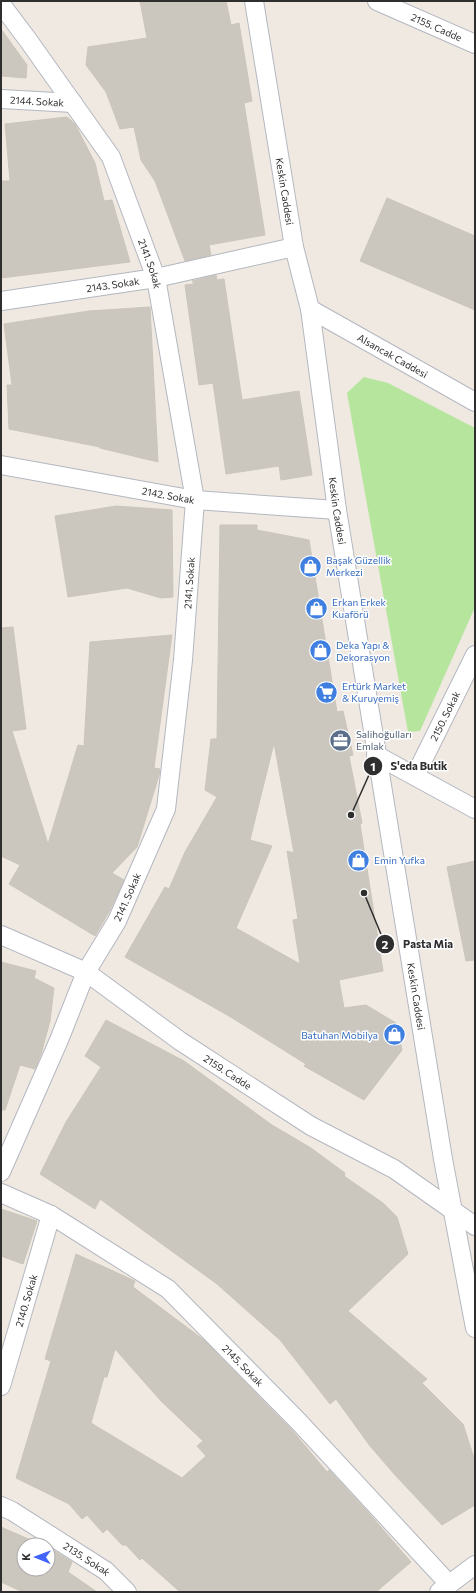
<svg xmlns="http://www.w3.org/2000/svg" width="476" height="1593" viewBox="0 0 476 1593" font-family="Commissioner,sans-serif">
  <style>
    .green { fill: #b6e59e }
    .building { fill: #cbc7bf; stroke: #cbc5ba; fill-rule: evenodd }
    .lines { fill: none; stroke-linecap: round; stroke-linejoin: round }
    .street-casing { stroke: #b4b7c1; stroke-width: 20 }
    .street { stroke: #fff; stroke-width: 18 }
    .labels { text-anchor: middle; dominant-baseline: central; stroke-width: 3; stroke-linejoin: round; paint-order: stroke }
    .street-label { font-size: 10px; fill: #2e2e2e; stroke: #fff }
    .shop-label { font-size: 10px; fill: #366cbe; stroke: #fff; text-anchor: start }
    .service-label { font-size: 10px; fill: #4e5e75; stroke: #fff; text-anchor: start }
    .leader { fill: none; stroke: #2e2e2e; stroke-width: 1.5 }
    .callout-dot { fill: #2e2e2e; stroke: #fff; stroke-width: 1.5 }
    .mark-label { font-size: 12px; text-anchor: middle; font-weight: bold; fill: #fff }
    .callout-label { font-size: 11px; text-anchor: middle; font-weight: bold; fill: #2e2e2e; stroke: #fff; stroke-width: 3; stroke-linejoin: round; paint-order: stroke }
  </style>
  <rect width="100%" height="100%" fill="#efe9e1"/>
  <path class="green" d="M364 377 388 383 475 428V607L420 731 408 732 347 393Z"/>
  <g class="building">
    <path d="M140 1H226L231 25 239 23 252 101 244 103 265 235 209 245 211 255 185 261 155 181 141 160 134 127 120 129 106 92 86 65 88 47 147 38Z"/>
    <path d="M1 29 27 65 26 78 1 76Z"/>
    <path d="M67 117 75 124 95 163 104 201 112 200 130 262 1 278V181H10L5 124Z"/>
    <path d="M387 198 475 236V310L360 261Z"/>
    <path d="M216 275 217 280 224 279 242 400 299 391 312 475 281 480 279 466 226 474 213 383 199 385 185 285 194 284 192 281Z"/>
    <path d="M150 307 158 462 100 448V447L9 429 7 385H12L4 324 89 311Z"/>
    <path d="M116 506 172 510 173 597 161 598 127 588 68 597 55 516Z"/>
    <path d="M220 525H257V530L309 540 337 712 343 711 353 755 349 756 362 823 360 824 383 971 339 980 344 1008 366 1005 396 1023 402 1050 364 1100 304 1066 306 1064 229 1016 125 957 165 887 169 889 185 852 217 797 205 790 211 739H217ZM274 743 294 853 287 851 298 919 293 920 300 964 236 928 272 846 250 840Z"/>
    <path d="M13 627 26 729 12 731 48 844 78 745 84 746 90 642 172 635 154 768 160 769V772L137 847 112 873 124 880 109 912 95 936 9 884 20 865 1 856V628Z"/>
    <path d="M475 861V960L466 961 447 867Z"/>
    <path d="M1 962 36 971 34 978 54 988 50 1021 41 1054 35 1069 20 1065 5 1110H1Z"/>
    <path d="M106 1020 184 1061 272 1125 311 1148 345 1173 344 1176 383 1203 397 1217 408 1254 348 1311 427 1379 422 1383 463 1424 475 1461V1505L442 1525 395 1475 370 1446 336 1399 330 1404 280 1340 217 1284 100 1199 95 1209 40 1174 66 1122 101 1067 85 1056Z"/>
    <path d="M1 1209 37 1221 23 1264 1 1256Z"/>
    <path d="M76 1254 135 1281 133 1287 204 1340 291 1429 327 1472 329 1470 366 1510 411 1562 376 1592H180L142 1558 140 1560 126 1545H122L107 1529 103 1533 87 1515 82 1519 69 1504 16 1478 51 1361 45 1359ZM115 1349 161 1401 203 1441 197 1446 206 1456 182 1478 91 1423 104 1377H107Z"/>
    <path d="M1 1527 42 1545H24V1569H48V1547L72 1562 68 1572 97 1592H23L1 1582Z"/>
  </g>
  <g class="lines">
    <defs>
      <g id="street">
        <path id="s1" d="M254 1 294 247 310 309 337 510 443 1159 475 1328"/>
        <path id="s2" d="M377 1 475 44"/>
        <path id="s3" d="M1 4 28 40 111 157 156 278 195 500 183 660 166 809 117 921 86 972 59 1040 1 1172"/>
        <path id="s4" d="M1 99 73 103"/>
        <path id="s5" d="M1 301 156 278 294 247"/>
        <path id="s6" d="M310 309 475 402"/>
        <path id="s7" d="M1 465 195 500 337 510"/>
        <path d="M376 755 475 809"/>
        <path id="s8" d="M415 776 475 655"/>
        <path id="s9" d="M1 935 86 972 180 1041 311 1126 394 1169 475 1226"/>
        <path id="s10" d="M1 1193 51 1215 168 1289 299 1422 449 1584"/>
        <path id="s11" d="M1 1386 51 1215"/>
        <path id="s12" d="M1 1506 12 1511 106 1571 127 1592"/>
        <path d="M439 1592 475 1565"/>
      </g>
    </defs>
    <use href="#street" class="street-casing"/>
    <use href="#street" class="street"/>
  </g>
  <defs>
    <symbol id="shop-disc" viewBox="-11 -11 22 22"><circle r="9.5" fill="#3f7fe0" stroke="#fff"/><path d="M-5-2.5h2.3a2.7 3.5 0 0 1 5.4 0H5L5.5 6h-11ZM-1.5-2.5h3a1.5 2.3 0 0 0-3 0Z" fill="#fff"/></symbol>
    <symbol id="supermarket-disc" viewBox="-11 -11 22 22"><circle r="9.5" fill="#3f7fe0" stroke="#fff"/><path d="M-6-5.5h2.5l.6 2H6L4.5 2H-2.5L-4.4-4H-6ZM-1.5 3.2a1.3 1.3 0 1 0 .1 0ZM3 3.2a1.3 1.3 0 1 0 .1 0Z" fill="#fff"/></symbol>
    <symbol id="office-disc" viewBox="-11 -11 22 22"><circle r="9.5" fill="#5c6f8a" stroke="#fff"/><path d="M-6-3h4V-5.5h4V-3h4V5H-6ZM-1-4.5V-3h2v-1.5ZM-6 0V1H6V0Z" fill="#fff"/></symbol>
  </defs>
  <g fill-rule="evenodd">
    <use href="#shop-disc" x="298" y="554" width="25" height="25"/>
    <use href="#shop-disc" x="304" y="596" width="25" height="25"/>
    <use href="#shop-disc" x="308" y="638" width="25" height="25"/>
    <use href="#supermarket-disc" x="314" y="680" width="25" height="25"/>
    <use href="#office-disc" x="328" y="728" width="25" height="25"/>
    <use href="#shop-disc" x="346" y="848" width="25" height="25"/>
    <use href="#shop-disc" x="382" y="1022" width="25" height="25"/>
  </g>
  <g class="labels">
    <g class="street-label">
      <text stroke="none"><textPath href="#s2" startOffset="65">2155. Cadde</textPath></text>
      <text stroke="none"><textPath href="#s4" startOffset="36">2144. Sokak</textPath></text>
      <text stroke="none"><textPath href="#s1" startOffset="193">Keskin Caddesi</textPath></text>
      <text stroke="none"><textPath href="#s3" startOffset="302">2141. Sokak</textPath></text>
      <text stroke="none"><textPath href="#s5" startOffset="113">2143. Sokak</textPath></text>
      <text stroke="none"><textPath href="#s6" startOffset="95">Alsancak Caddesi</textPath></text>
      <text stroke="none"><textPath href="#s7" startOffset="170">2142. Sokak</textPath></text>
      <text stroke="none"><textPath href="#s1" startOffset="517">Keskin Caddesi</textPath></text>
      <text transform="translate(189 583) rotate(-86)">2141. Sokak</text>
      <text stroke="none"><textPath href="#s8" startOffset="67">2150. Sokak</textPath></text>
      <text transform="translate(127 897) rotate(-66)">2141. Sokak</text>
      <text stroke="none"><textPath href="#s1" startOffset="1009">Keskin Caddesi</textPath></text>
      <text stroke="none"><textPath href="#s9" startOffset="266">2159. Cadde</textPath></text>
      <text stroke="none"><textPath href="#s11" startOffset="89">2140. Sokak</textPath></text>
      <text stroke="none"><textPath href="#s10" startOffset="300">2145. Sokak</textPath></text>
      <text stroke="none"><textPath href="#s12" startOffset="101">2135. Sokak</textPath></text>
    </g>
    <g class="shop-label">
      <text x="326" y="560">Başak Güzellik<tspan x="326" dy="12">Merkezi</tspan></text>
      <text x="332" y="602">Erkan Erkek<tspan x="332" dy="12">Kuaförü</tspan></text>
      <text x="336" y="645">Deka Yapı &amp;<tspan x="336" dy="12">Dekorasyon</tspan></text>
      <text x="342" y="686">Ertürk Market<tspan x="342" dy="12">&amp; Kuruyemiş</tspan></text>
      <text x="374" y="860">Emin Yufka</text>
      <text x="378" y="1035" text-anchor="end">Batuhan Mobilya</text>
    </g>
    <g class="service-label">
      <text x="356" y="734">Salihoğulları<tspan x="356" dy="12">Emlak</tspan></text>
    </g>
  </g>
  <path class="leader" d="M351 815L373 766M364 893L385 944"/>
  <g class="callout-dot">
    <circle cx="351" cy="815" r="4"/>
    <circle cx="364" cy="893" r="4"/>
    <circle cx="373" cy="766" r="10"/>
    <circle cx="385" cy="944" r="10"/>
  </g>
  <g class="mark-label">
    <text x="373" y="771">1</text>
    <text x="385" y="949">2</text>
  </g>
  <g class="callout-label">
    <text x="419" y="770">S'eda Butik</text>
    <text x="428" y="948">Pasta Mia</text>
  </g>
  <rect width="476" height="1593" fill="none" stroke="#2e2e2e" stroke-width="4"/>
  <g transform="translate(36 1557) rotate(271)"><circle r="19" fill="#ffffff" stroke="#ababab"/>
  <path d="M0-3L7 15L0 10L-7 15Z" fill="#4264fb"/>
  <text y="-6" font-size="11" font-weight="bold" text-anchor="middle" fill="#2e2e2e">K</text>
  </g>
</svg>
